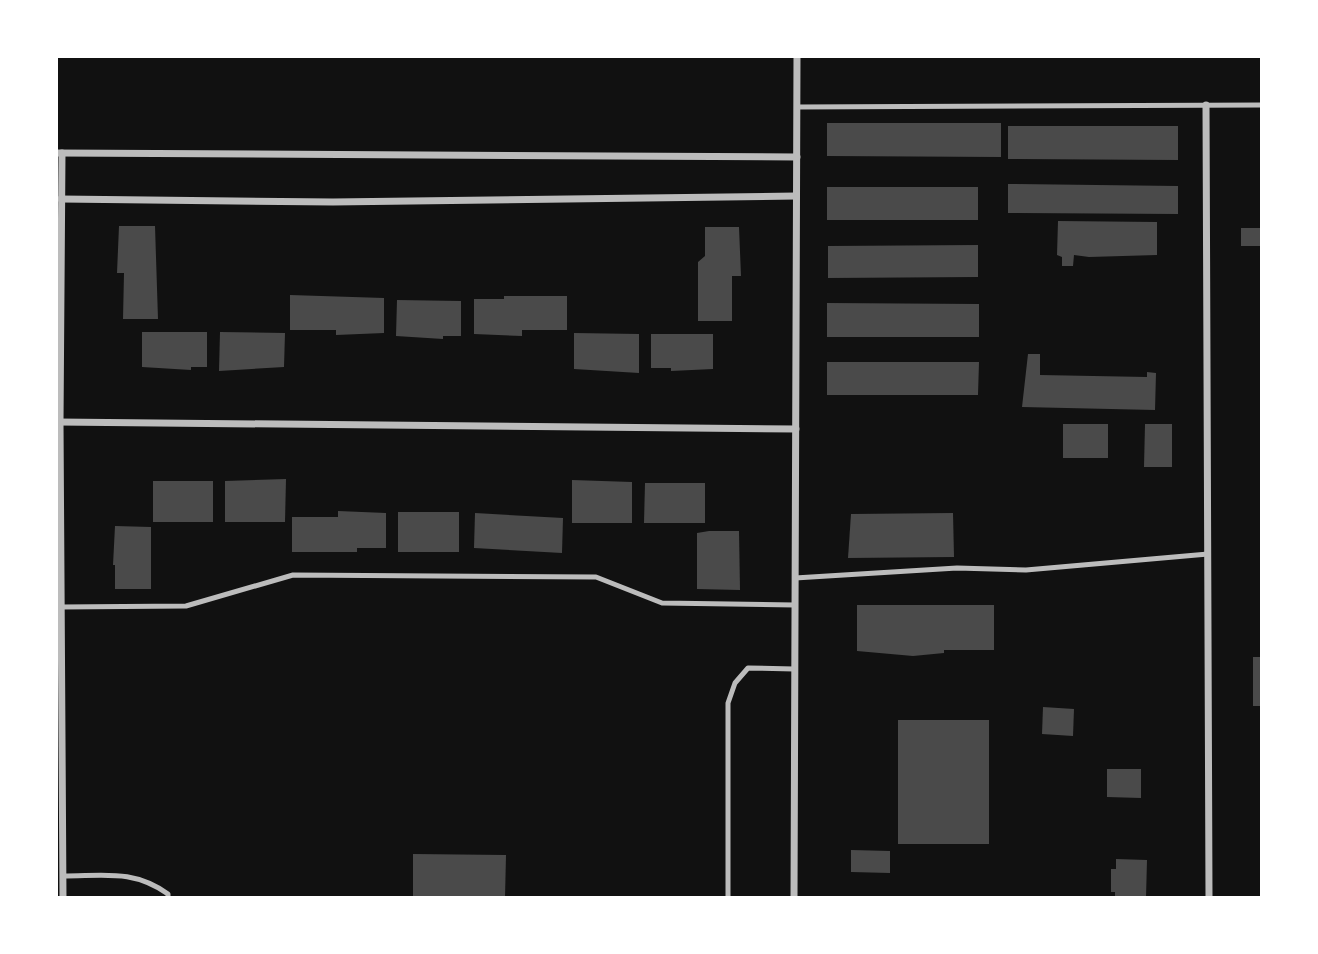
<svg xmlns="http://www.w3.org/2000/svg" width="1318" height="954" viewBox="0 0 1318 954" font-family="Signika,sans-serif">
  <style>
    .building { fill: #4a4a4a }
    .lines { fill: none; stroke-linecap: round; stroke-linejoin: round }
    .service { stroke: #bcbcbc; stroke-width: 5 }
    .minor { stroke: #bcbcbc; stroke-width: 7 }
  </style>
  <rect width="100%" height="100%" fill="#111"/>
  <g class="building">
    <path d="M827 123H1001V157L827 156Z"/>
    <path d="M1008 126H1178V160L1008 159Z"/>
    <path d="M1008 184 1178 186V214L1008 213Z"/>
    <rect x="827" y="187" width="151" height="33"/>
    <path d="M1058 221 1157 222V255L1089 257 1074 255 1073 266H1062V257L1057 255Z"/>
    <path d="M119 226H155L158 319H123L124 273H117Z"/>
    <path d="M705 227H739L741 276H732V321H698V262L705 256Z"/>
    <rect x="1241" y="228" width="21" height="18"/>
    <path d="M978 245V277L828 278V246Z"/>
    <path d="M290 295 384 298V333L336 335V330H290Z"/>
    <path d="M504 296H567V330H522V336L474 334V299H504Z"/>
    <path d="M397 300 461 301V336H443V339L396 336Z"/>
    <path d="M827 303 979 304V337H827Z"/>
    <path d="M142 332H207V367H191V370L142 367Z"/>
    <path d="M220 332 285 333 284 367 219 371Z"/>
    <path d="M574 333 639 334V373L574 369Z"/>
    <path d="M651 334H713V369L671 371V368H651Z"/>
    <path d="M1028 354H1040V375L1147 377V372L1156 373 1155 410 1022 407Z"/>
    <path d="M827 362H979L978 395H827Z"/>
    <rect x="1063" y="424" width="45" height="34"/>
    <path d="M1145 424H1172V467H1144Z"/>
    <path d="M286 479 285 522H225V481Z"/>
    <path d="M572 480 632 482V523H572Z"/>
    <rect x="153" y="481" width="60" height="41"/>
    <path d="M645 483H705V523H644Z"/>
    <path d="M338 511 386 513V548H357V552H292V517H338Z"/>
    <rect x="398" y="512" width="61" height="40"/>
    <path d="M475 513 563 518 562 553 474 548Z"/>
    <path d="M953 513 954 557 848 558 851 514Z"/>
    <path d="M115 526 151 527V589H115V565H113Z"/>
    <path d="M709 531H739L740 590 697 589V533Z"/>
    <path d="M857 605H994V650H944V653L913 656 857 651Z"/>
    <rect x="1253" y="657" width="9" height="49"/>
    <path d="M1043 707 1074 709 1073 736 1042 734Z"/>
    <rect x="898" y="720" width="91" height="124"/>
    <path d="M1107 769H1141V798L1107 797Z"/>
    <path d="M851 850 890 851V873L851 872Z"/>
    <path d="M413 854 506 855 505 898H413Z"/>
    <path d="M1116 859 1147 860 1146 898H1115V892H1111V869H1116Z"/>
  </g>
  <g class="lines">
    <g class="service">
      <path d="M797 107 1262 105"/>
      <path d="M795 578 957 568 1026 570 1208 554"/>
      <path d="M61 607 186 606 293 575 596 577 662 603 795 605"/>
      <path d="M63 876C104 876 133 869 168 894V898"/>
      <path d="M728 898V703L735 683 748 668 794 669"/>
    </g>
    <g class="minor">
      <path d="M1206 105 1209 898"/>
      <path d="M56 153 797 157"/>
      <path d="M62 153 60 422 63 898"/>
      <path d="M61 199 333 202 796 196"/>
      <path d="M58 422 796 429"/>
      <path d="M794 898 797 56"/>
    </g>
  </g>
  <rect width="1318" height="954" fill="none" stroke="#ffffff" stroke-width="116"/>
</svg>
